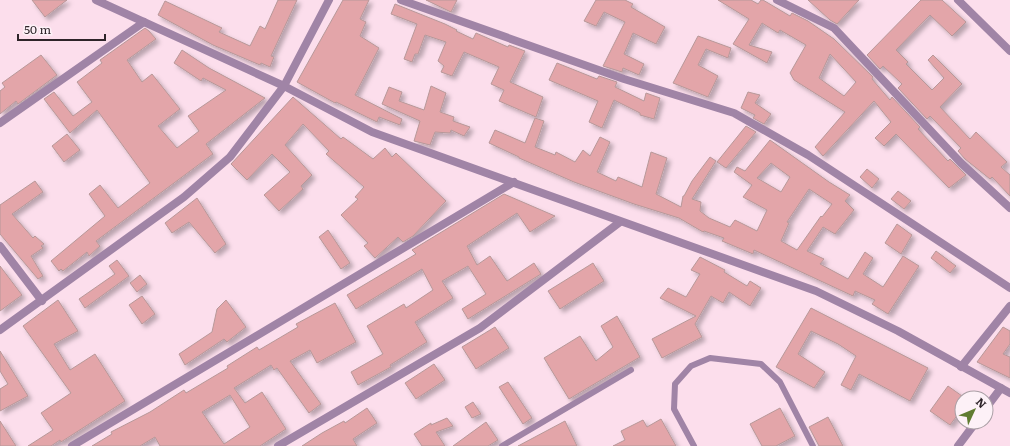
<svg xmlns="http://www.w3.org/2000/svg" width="1010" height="446" viewBox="0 0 1010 446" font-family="Literata,serif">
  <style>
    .building { fill: #e3a5a9; stroke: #b79899; fill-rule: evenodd; filter: url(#shadow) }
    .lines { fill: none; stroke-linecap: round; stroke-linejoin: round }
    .lane { stroke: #a084a6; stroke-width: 6 }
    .street { stroke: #a084a6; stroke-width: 8 }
  </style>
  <defs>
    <filter id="shadow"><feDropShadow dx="3.5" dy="3.5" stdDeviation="2" flood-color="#0004"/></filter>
  </defs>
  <rect width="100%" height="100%" fill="#fcdeec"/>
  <g class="building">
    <path d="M32 0H67L45 17Z"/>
    <path d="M278 0H297L271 56 274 57 270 67 261 63 260 65 213 45 158 15 165 1 222 28 219 32 250 46 260 26 265 29Z"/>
    <path d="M343 0H369L360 19 366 22 360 36 379 48 355 95 402 119 400 125 379 117 377 122 336 102 335 103 297 82Z"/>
    <path d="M426 0H457L451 12Z"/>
    <path d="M596 0H625L633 4 631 7 665 27 656 44 633 33 624 54 644 64 639 75 623 68 622 72 603 66 625 22 604 12 596 26 584 21Z"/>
    <path d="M718 0H751L758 4 761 0H763L790 16 792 13 808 21 834 39 873 77 872 79 890 100 892 97 920 127 918 129 948 161 950 159 966 175 949 188 896 134 884 146 875 138 891 122 874 101 823 156 815 147 845 112 794 80 790 73 806 45 780 30 778 33 762 23 749 45 772 52 767 63 733 44 749 19ZM830 54 856 82 844 96 819 78Z"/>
    <path d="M808 0H859L837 24 830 20Z"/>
    <path d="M921 0H942L966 22 952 36 930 15 896 50 908 62 906 64 932 90 944 78 928 60 933 55 962 84 940 107 970 139 976 132 1007 162 1001 167 1010 175V196L992 177 990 179 965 159 958 151 961 148 930 116 927 119 898 88 902 84 883 66 880 69 867 55Z"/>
    <path d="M395 4 445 24 457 30 456 31 473 39 476 33 508 47 509 45 525 51 510 82 543 97 536 117 499 101 504 90 491 84 499 67 464 52 452 76 441 72 444 66 438 61 446 42 425 35 418 54H415L412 62 404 59 417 24 391 14Z"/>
    <path d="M145 28 149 31 156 39 127 60 142 82 152 74 180 109 158 126 177 148 199 131 188 116 226 90 203 78 201 81 174 63 182 50 209 68 265 98 206 144 213 154 96 241 100 246 89 256 87 252 63 271 61 269 59 271 51 261 105 216 89 194 100 185 118 208 150 183 97 110 70 133 44 99 54 92 73 116 92 102 77 82 102 63 100 60Z"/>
    <path d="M698 36 731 48 728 58 706 49 698 65 718 76 708 97 673 83Z"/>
    <path d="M41 55 57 75 18 104 16 101 0 114V91L5 87 2 83Z"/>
    <path d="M557 63 597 79 599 76 617 82 615 87 644 101 646 93 660 98 654 119 640 115V113L614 100 602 128 589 122 598 101 549 80Z"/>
    <path d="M431 86 446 93 440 112 454 117 453 121 470 127 464 136 451 130 450 133 435 132 430 145 414 141 420 121 382 104 389 87 402 92 399 101 424 110Z"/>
    <path d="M748 92 760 95 755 103 771 114 764 124 753 118 755 115 741 108Z"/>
    <path d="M293 97 341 139 343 137 373 159 385 148 392 157 396 153 446 201 413 236 403 242 398 237 375 258 364 246 368 243 341 215 358 199 355 197 364 187 326 154 329 151 303 124 285 145 312 175 301 186 303 189 279 211 264 195 290 172 272 154 247 180 231 164Z"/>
    <path d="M535 118 544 121 535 147 555 155 556 152 575 162 583 150 590 156 600 137 610 142 597 172 616 181 618 177 642 187 651 152 667 158 656 194 681 207 683 196H684L692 181 710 157 716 161 692 199 701 202 700 211 709 218 730 227 735 220 757 231 767 210 743 197 752 185 734 172 737 167 745 171 770 140 829 182 850 195 845 201 854 210 835 234 823 227 807 251 824 259 820 264 848 279 865 252 873 258 863 274 883 287 903 256 919 266 888 314 872 304 875 300 855 291 853 296 754 250 753 254 722 241 724 238 704 231 703 232 679 218 634 204 574 182 519 158V157L489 143 495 130 525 143ZM771 163 790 177 781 192 757 178ZM809 189 832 204 822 217 821 216 797 250 781 241 789 223 787 222Z"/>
    <path d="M746 126 756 132 726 168 717 162Z"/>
    <path d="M67 134 80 150 64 162 52 146Z"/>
    <path d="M867 169 879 179 872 188 860 177Z"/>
    <path d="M35 181 43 192 12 214 33 238 35 236 44 244 41 246 43 248 31 256 43 276 38 279 0 234V205Z"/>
    <path d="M898 191 911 201 904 209 891 199Z"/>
    <path d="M504 194 555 216 530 232 517 213 467 246 477 265 490 256 507 281 534 263 541 274 468 319 462 309 486 294 468 266 442 281 453 298 415 322 427 342 390 365 391 367 358 385 351 372 383 354 367 326 404 304 406 308 433 290 422 269 356 309 347 295 416 254 412 250Z"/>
    <path d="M197 198 226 244 215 253 189 222 172 233 165 223Z"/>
    <path d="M897 224 912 235 901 254 885 243Z"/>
    <path d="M328 230 350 263 341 269 319 237Z"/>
    <path d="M936 251 956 266 950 273 931 258Z"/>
    <path d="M700 257 725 270 724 272 747 286 750 281 761 288 750 306 729 292 723 303 711 296 695 324 702 337 662 358 652 339 696 316 660 298 668 288 686 297 700 274 691 270Z"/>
    <path d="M117 260 129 276 85 308 79 299 115 274 109 266Z"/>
    <path d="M593 263 604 281 560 309 548 291Z"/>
    <path d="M0 266 22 295 0 311Z"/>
    <path d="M140 275 147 284 137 292 130 283Z"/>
    <path d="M142 296 155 314 142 324 129 305Z"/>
    <path d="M58 300 78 331 54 344 70 370 95 354 125 401 61 442 60 440 51 446H28L53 430 41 413 71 393 23 326Z"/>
    <path d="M226 300 246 327 227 342 224 339 185 365 179 354 212 332 217 309Z"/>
    <path d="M335 303 356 342 317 363 310 350 290 361 321 404 309 413 277 368 274 370 271 365 234 388 245 403 262 392 286 429 260 446H160L155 437 140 446H92L112 434 111 432 150 412 184 390 186 393 228 368 227 366 257 347 259 350 298 327 296 324ZM230 395 250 427 224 444 202 412Z"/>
    <path d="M811 308 928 368 910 401 859 374 851 390 841 385 856 356 838 344 811 331 798 354 825 372 814 388 776 367Z"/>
    <path d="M617 316 640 357 569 399 544 358 580 336 596 361 613 347 601 326Z"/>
    <path d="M495 327 509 348 476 369 462 347Z"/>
    <path d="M1003 327 1010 331V344L1003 354 1010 357V378L977 362Z"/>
    <path d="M0 351 28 396 0 411V389L8 384 0 371Z"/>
    <path d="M434 364 445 380 416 399 405 383Z"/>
    <path d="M508 382 532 418 523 424 499 387Z"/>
    <path d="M948 386 962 396V409L950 425 930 411Z"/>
    <path d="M473 402 481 414 472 418 465 407Z"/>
    <path d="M367 408 377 423 353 439 357 446H302L322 433 344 421 345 423Z"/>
    <path d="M780 408 795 436 776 446H762L750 424Z"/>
    <path d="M828 417 843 446H819L809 427Z"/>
    <path d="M447 418 453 426 436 432 445 446H422L414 434 431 423V425Z"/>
    <path d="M661 419 676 446H613L625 440 621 431 643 420 647 427Z"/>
    <path d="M0 421 16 446H0Z"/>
    <path d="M565 421 577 446H518Z"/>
    <path d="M486 422 498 440 488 446H453Z"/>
  </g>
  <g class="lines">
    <g class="lane">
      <path d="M502 446 631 370"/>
      <path d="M694 446 674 409 675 384 691 366 710 358 761 364 780 382 813 446"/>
    </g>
    <g class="street">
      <path d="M96 0 284 86 372 132 816 291 898 331 1010 393"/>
      <path d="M401 0 624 79 734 113 808 155 1010 288"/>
      <path d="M777 0 834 28 961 163 1010 208"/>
      <path d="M958 0 1010 51"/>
      <path d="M0 123 144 22"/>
      <path d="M0 246 42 301"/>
      <path d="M0 330 184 197 230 157 284 86 329 0"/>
      <path d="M961 367 1010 306"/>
      <path d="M986 408 1001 388"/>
      <path d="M72 446 514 182"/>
      <path d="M278 446 480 328 620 222"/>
      <path d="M958 446 976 422"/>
    </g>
  </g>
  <g transform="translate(974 410) rotate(46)"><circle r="19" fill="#fdf1f7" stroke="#aa9fa5"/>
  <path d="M0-3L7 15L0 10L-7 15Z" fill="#607c31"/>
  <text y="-6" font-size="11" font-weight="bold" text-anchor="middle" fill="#2e2429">N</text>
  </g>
  <path d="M18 34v6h87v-6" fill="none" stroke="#2e2429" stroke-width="2"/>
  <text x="24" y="34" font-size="12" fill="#2e2429" stroke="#fdf1f7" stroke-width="3" paint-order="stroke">50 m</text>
</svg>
